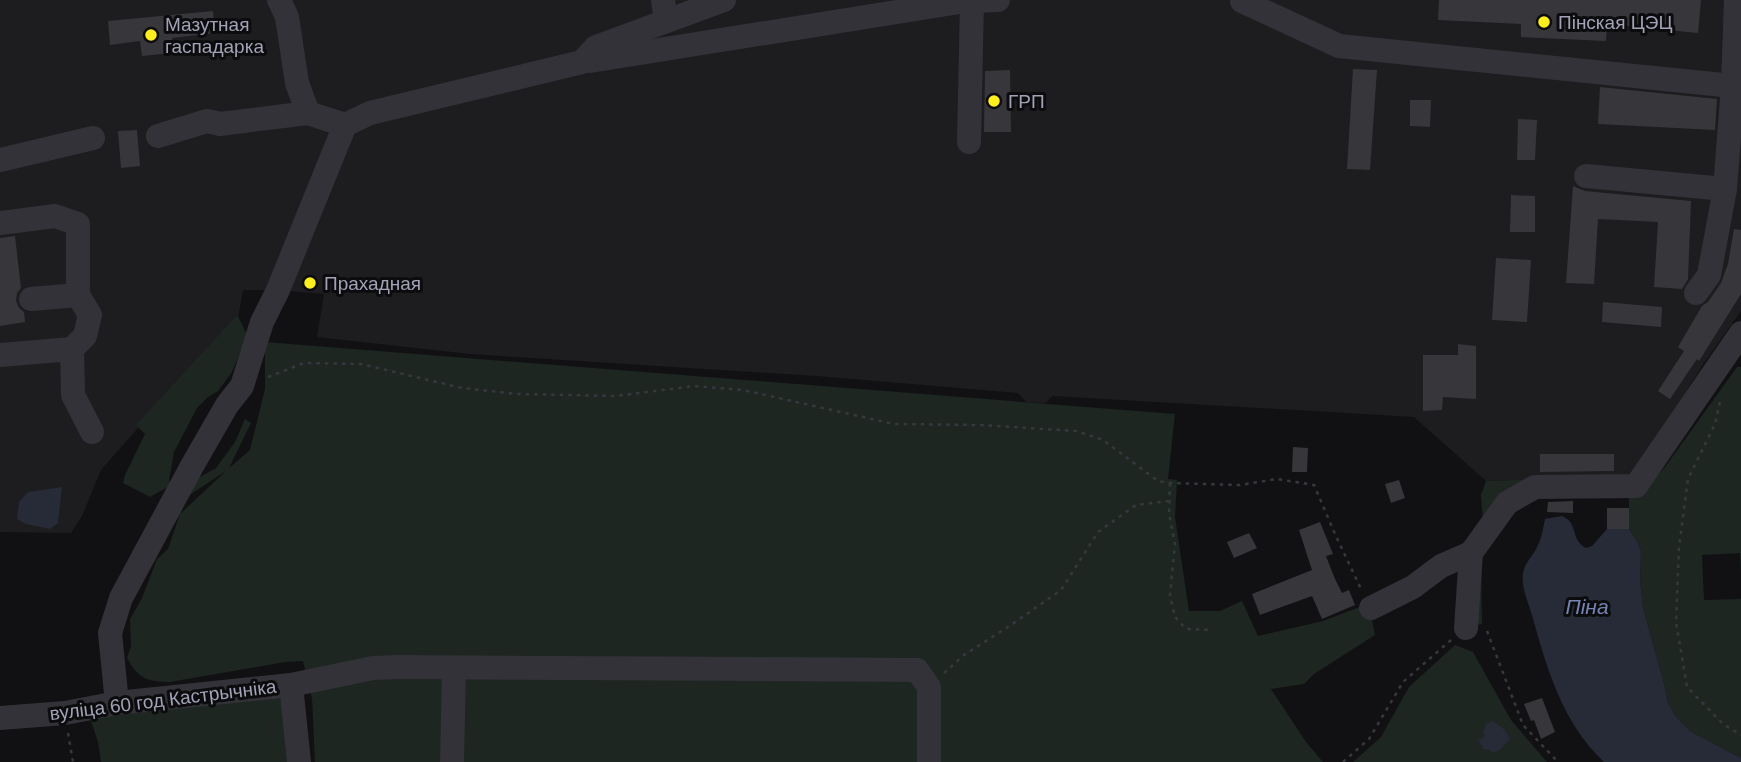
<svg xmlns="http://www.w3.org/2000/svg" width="1741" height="762" viewBox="0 0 1741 762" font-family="Helvetica,sans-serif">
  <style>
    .built { fill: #1d1d20 }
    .green { fill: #1d2620 }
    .water { fill: #262b37 }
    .building { fill: #36363b }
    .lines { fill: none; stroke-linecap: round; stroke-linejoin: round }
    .path { stroke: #37383f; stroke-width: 2.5; stroke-dasharray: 3.5 5; stroke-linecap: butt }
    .minor { stroke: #323238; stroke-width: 24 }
    .poi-dot { fill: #ffef1c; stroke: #0c0c0e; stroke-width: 2.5 }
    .labels { text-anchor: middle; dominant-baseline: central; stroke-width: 6; stroke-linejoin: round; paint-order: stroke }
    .poi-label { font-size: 19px; fill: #a1a2b5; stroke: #0c0c0e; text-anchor: start }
    .street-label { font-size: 19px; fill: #a1a2b5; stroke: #0c0c0e }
    .water-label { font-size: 21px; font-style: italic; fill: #7485b4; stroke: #0c0c0e }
  </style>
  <rect width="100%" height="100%" fill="#111113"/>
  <path class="built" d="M0 0H1741V311L1704 363 1634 475 1486 481 1414 417 1053 396 1045 403 1026 402 1018 393 817 376 470 354 317 337 324 294 278 290H243L239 313 101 470 82 516 71 533 0 532Z"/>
  <g class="green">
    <path d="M239 313 238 316 247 335 232 372 218 391 208 397 197 408 174 452 169 481 171 485 150 497 123 483 125 475 145 434 136 425Z"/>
    <path d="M265 342 1175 414 1168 479 1177 480 1175 517 1189 611H1220L1242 601 1258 636 1323 621 1365 605 1380 598 1475 535 1483 523 1481 495 1486 481 1540 479 1498 526 1481 556 1482 624 1459 628V570L1371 615 1375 635 1314 674 1304 684 1271 689 1306 742 1323 762H315L312 698 303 661 285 662 170 682C147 682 138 678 127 658L131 646 130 619 142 598 157 559 168 549 180 514 226 471 188 496 189 483 216 468 235 442 245 419 251 423 229 468 250 450 265 389Z"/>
    <path d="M1737 367H1741V573L1740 553 1702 555 1704 600 1741 599V758L1690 731 1676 717 1668 703 1665 687 1643 608 1640 579 1641 551 1638 543 1629 529V496L1645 489 1665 467Z"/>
    <path d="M1455 645 1473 652 1511 720 1547 762H1353L1381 737 1409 687Z"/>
    <path d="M278 697 284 703 290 762H101L98 742 90 718Z"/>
  </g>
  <g class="water">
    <path d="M62 487 58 523 50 529 26 524 17 519 19 502 28 492Z"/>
    <path d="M1562 516C1579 523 1570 540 1586 548L1592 546 1607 529H1629L1638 543 1641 551 1640 579 1643 608 1665 687 1668 703 1676 717 1690 731 1741 758V762H1604C1562 722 1547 669 1532 615 1528 602 1521 587 1523 573 1525 562 1534 555 1538 545 1542 538 1543 528 1545 519Z"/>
    <path d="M1493 721 1505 730 1510 739 1501 749 1493 753 1490 750 1483 749 1478 740 1483 738 1485 735 1483 732 1486 724Z"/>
  </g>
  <g class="building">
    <path d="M1439 0H1701L1698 33 1607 24 1606 41 1521 37V24L1438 20Z"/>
    <path d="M213 11 215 33 172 38 173 53 142 56 140 41 110 45 108 21Z"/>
    <path d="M1353 69 1377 70 1370 170 1347 169Z"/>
    <path d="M1010 70 1011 132H984L985 71Z"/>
    <path d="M1600 87 1717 99 1715 130 1598 124Z"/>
    <path d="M1410 100H1431L1430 127 1410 126Z"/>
    <path d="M1518 119 1537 120 1535 160H1517Z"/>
    <path d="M137 130 140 166 121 168 118 131Z"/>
    <path d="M1573 186 1585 191 1691 201 1688 279 1682 289 1654 287 1658 222 1598 219 1594 284 1566 283Z"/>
    <path d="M1511 195 1535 196V232H1510Z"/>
    <path d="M1734 229 1741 230V294L1699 361 1697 359 1670 399 1658 391 1684 351 1678 347 1702 306 1708 302 1721 283 1728 264Z"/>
    <path d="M15 236 21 288 17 293 16 301 19 308 24 312 25 322 0 326V238Z"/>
    <path d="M1496 258 1531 260 1527 322 1492 320Z"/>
    <path d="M1603 302 1662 307 1661 327 1602 322Z"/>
    <path d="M1458 344 1476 346V399L1443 397 1442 410 1423 411V355H1458Z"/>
    <path d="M1293 447 1308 448 1307 472H1292Z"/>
    <path d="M1540 454H1614V471L1540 472Z"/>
    <path d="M1399 480 1405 498 1391 503 1385 484Z"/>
    <path d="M1573 501V513L1547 512 1548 502Z"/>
    <rect x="1607" y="508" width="22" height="21"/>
    <path d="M1320 522 1333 554 1326 556 1335 579 1342 593 1349 590 1355 605 1322 619 1312 596 1260 615 1252 594 1312 570 1299 530Z"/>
    <path d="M1249 533 1257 548 1234 558 1227 542Z"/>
    <path d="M1542 698 1555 732 1541 739 1534 720 1531 721 1524 704Z"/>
  </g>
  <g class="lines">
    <g class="path">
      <path d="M268 377 304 363 361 364 462 388 518 394 615 396 695 386 743 390 894 424 981 425 1076 431 1103 440 1158 481 1170 483 1240 485 1277 479 1314 485 1335 534 1361 589"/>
      <path d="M1720 402 1715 424 1688 479 1679 547 1676 622 1687 687 1723 724 1741 735"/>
      <path d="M1170 483 1169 514 1175 544 1170 595 1175 617 1186 629 1211 630"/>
      <path d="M1487 631 1523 725 1558 762"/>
      <path d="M944 673 964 655 1011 625 1061 590 1098 532 1136 505 1168 501"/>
      <path d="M68 733 73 762"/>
      <path d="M1343 762 1369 739 1403 682 1451 640"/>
    </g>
    <g class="minor">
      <path d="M279 0 287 17 297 83 308 113"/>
      <path d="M663 0 666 21"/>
      <path d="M1242 1 1339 46 1733 86 1736 0"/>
      <path d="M590 61 972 0"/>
      <path d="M158 136 207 121 220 124 308 113 345 125"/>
      <path d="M969 142 972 1 998 0"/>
      <path d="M0 160 93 138"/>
      <path d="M1586 176 1725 189"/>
      <path d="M0 223 55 216 78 224V295"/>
      <path d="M1696 293 1709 275 1725 189 1733 86"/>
      <path d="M72 349 73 395 92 432"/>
      <path d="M0 355 72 349 85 336 90 315 78 295 31 299"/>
      <path d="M1371 608 1413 587 1441 566 1471 553 1507 503 1535 487 1636 486 1741 333"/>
      <path d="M1466 628 1471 553"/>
      <path d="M291 685 373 668 398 667 917 670 929 687V762"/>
      <path d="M117 703 110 633 121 598 192 466 227 405 242 386 262 322 278 290 345 125 370 113 582 62 596 47 724 0"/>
      <path d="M0 718 65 713 117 703 291 685 299 762"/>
      <path d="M452 762 454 668"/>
    </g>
  </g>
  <g class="poi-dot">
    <circle cx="1544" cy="22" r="7"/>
    <circle cx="151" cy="35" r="7"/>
    <circle cx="994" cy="101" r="7"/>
    <circle cx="310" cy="283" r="7"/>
  </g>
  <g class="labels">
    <g class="poi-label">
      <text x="1558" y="22">Пінская ЦЭЦ</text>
      <text x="165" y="24">Мазутная<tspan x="165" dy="22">гаспадарка</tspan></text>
      <text x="1008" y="101">ГРП</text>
      <text x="324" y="283">Прахадная</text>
    </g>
    <g class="street-label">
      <text transform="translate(163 700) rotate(-7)">вуліца 60 год Кастрычніка</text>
    </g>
    <g class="water-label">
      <text x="1587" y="606">Піна</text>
    </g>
  </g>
</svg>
